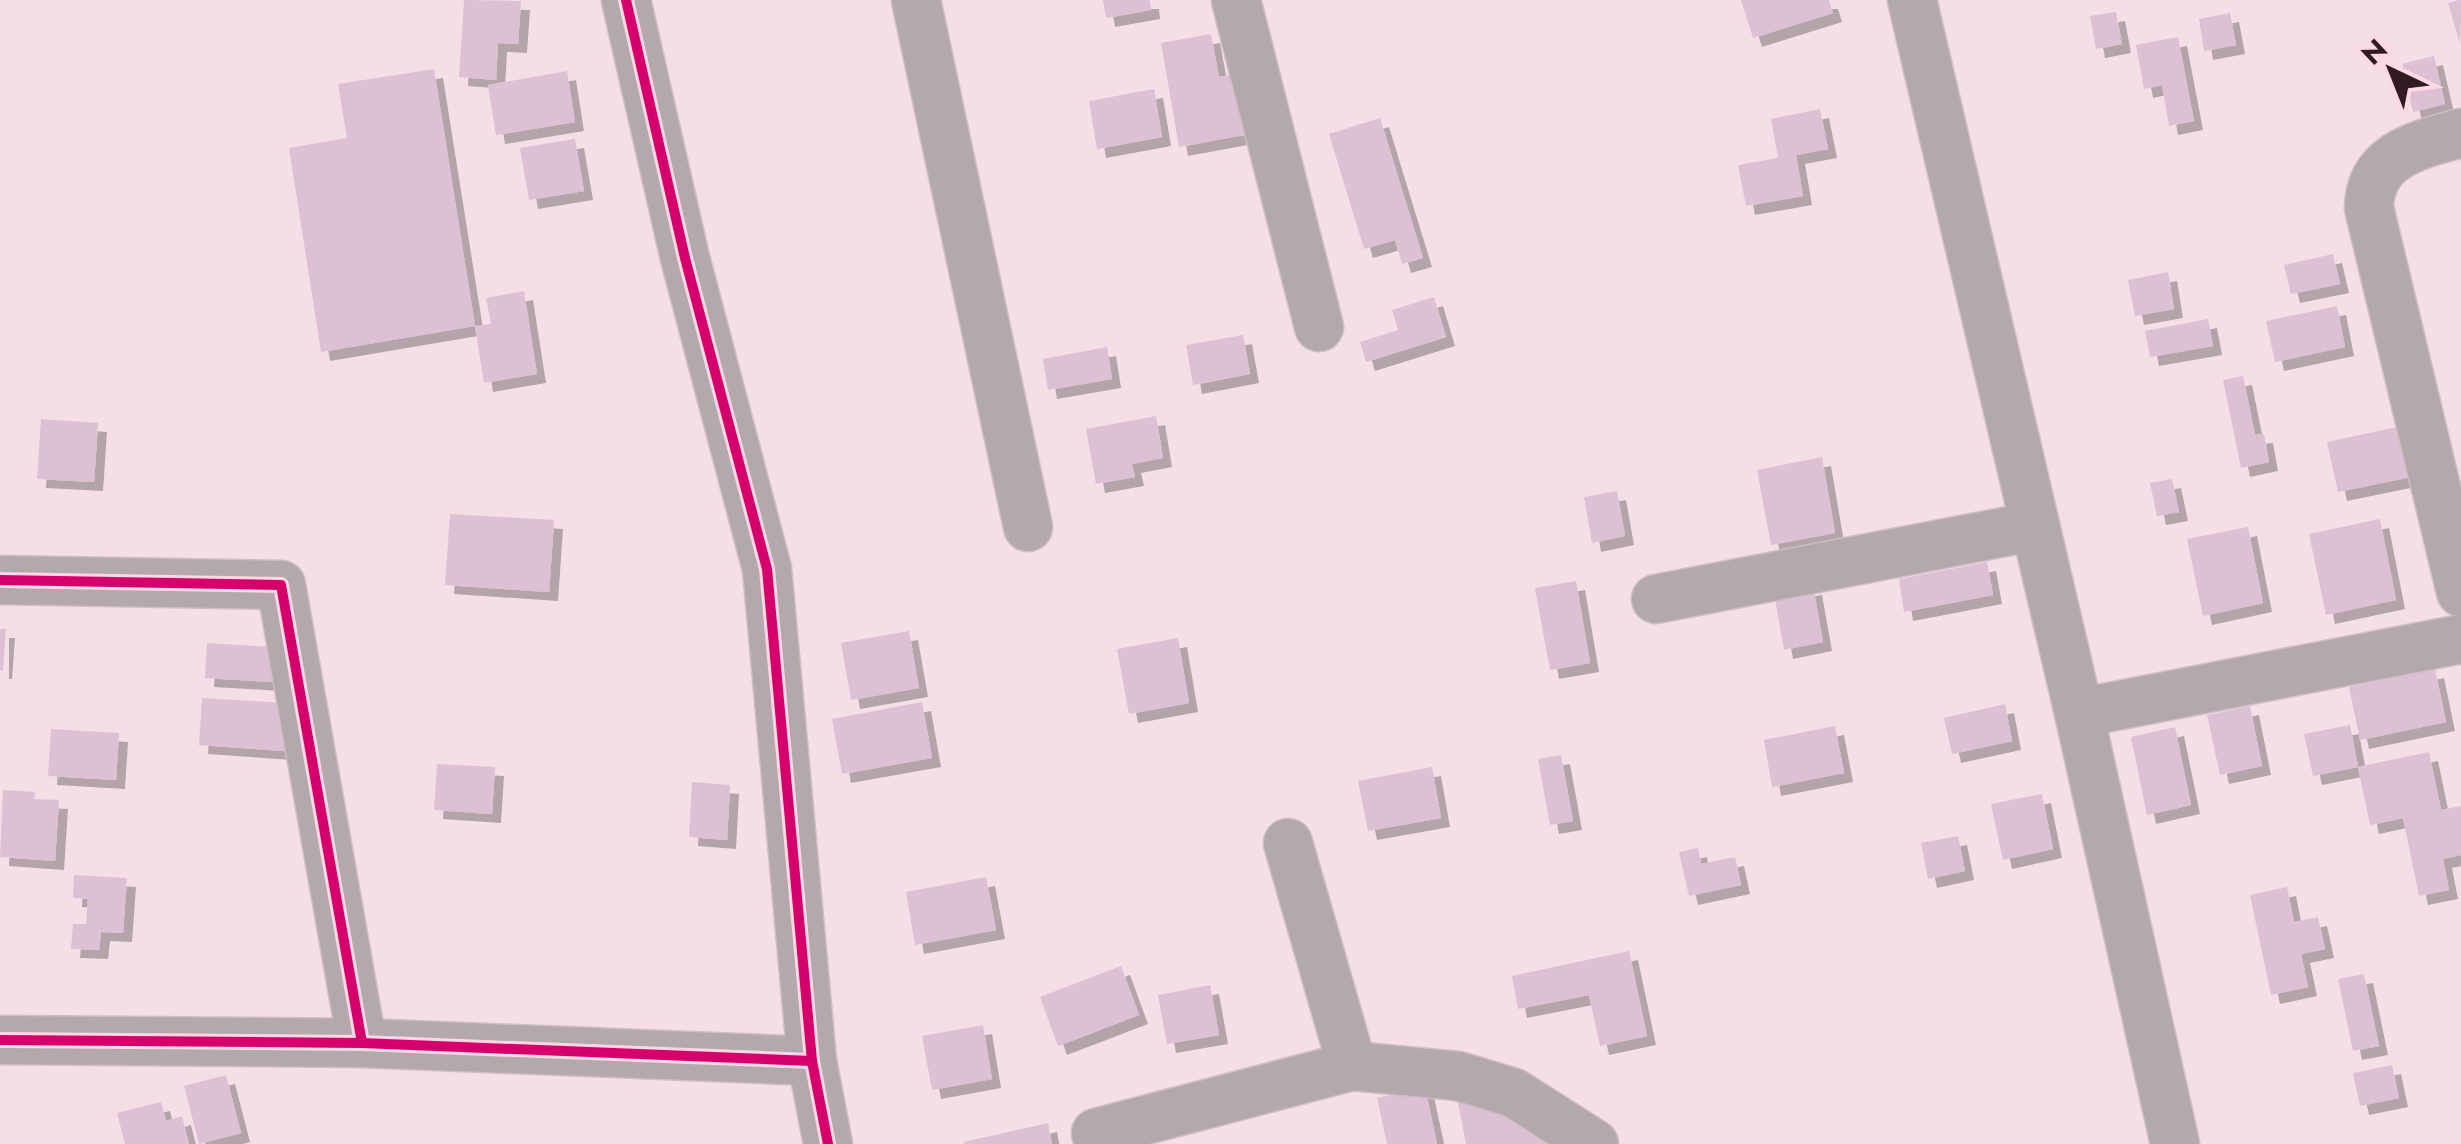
<svg xmlns="http://www.w3.org/2000/svg" width="2461" height="1144" viewBox="0 0 2461 1144" font-family="Jost,sans-serif">
  <style>
    .building { fill: #ddc0d4; filter: url(#shadow) }
    .lines { fill: none; stroke-linecap: round; stroke-linejoin: round }
    .minor-casing { stroke: #cfbdc5; stroke-width: 51 }
    .minor { stroke: #b3a8ac; stroke-width: 48 }
    .cycleway-casing { stroke: #fcd7e4; stroke-width: 16 }
    .cycleway { stroke: #d6006c; stroke-width: 10 }
  </style>
  <defs>
    <filter id="shadow"><feDropShadow dx="9" dy="9" stdDeviation="0" flood-color="#0004"/></filter>
  </defs>
  <rect width="100%" height="100%" fill="#f4dfe7"/>
  <g class="building">
    <path d="M464 0 521 1 518 44 498 43 496 80 459 77Z"/>
    <path d="M1103 0H1150L1151 10 1106 18Z"/>
    <path d="M1741 0H1829L1833 13 1753 38Z"/>
    <path d="M2459 0H2461L2460 44 2448 3Z"/>
    <path d="M2116 12 2122 44 2096 49 2090 16Z"/>
    <path d="M2230 13 2236 45 2204 51 2199 19Z"/>
    <path d="M1211 34 1219 77 1245 72 1255 133 1179 147 1161 43Z"/>
    <path d="M2178 37 2194 121 2169 126 2162 85 2144 89 2136 45Z"/>
    <path d="M2434 56 2445 104 2413 112 2402 64Z"/>
    <path d="M434 69 475 326 491 324 486 298 524 291 537 374 484 383 475 326 321 352 289 148 347 138 338 84Z"/>
    <path d="M567 71 575 122 496 135 488 85Z"/>
    <path d="M1154 89 1162 137 1097 149 1089 101Z"/>
    <path d="M1820 109 1828 149 1796 155 1803 196 1746 206 1738 165 1778 158 1771 119Z"/>
    <path d="M1380 118 1423 258 1402 264 1395 240 1364 249 1329 134Z"/>
    <path d="M575 139 584 191 529 200 520 148Z"/>
    <path d="M2333 254 2340 284 2291 294 2284 265Z"/>
    <path d="M2168 272 2174 309 2135 316 2128 280Z"/>
    <path d="M1434 297 1446 337 1366 362 1360 342 1398 330 1392 310Z"/>
    <path d="M2337 306 2345 347 2275 362 2266 321Z"/>
    <path d="M2208 319 2213 346 2150 357 2145 331Z"/>
    <path d="M1243 335 1250 374 1193 385 1186 345Z"/>
    <path d="M1107 347 1112 379 1048 390 1043 359Z"/>
    <path d="M2243 376 2255 435 2264 434 2269 462 2241 468 2223 380Z"/>
    <path d="M1156 416 1163 458 1132 464 1135 477 1096 484 1086 429Z"/>
    <path d="M41 419 98 423 94 482 37 479Z"/>
    <path d="M2406 425 2416 476 2338 492 2327 442Z"/>
    <path d="M1822 457 1835 533 1771 545 1757 470Z"/>
    <path d="M2172 479 2179 512 2157 516 2150 483Z"/>
    <path d="M1617 491 1625 536 1592 543 1584 497Z"/>
    <path d="M450 514 554 520 549 592 445 585Z"/>
    <path d="M2380 519 2396 600 2326 615 2309 534Z"/>
    <path d="M2248 527 2263 603 2203 616 2187 539Z"/>
    <path d="M1987 562 1993 595 1904 612 1899 579Z"/>
    <path d="M1576 581 1590 663 1550 670 1535 588Z"/>
    <path d="M1813 586 1823 642 1784 650 1774 593Z"/>
    <path d="M0 629H6L3 670H0Z"/>
    <path d="M909 631 919 688 851 700 841 643Z"/>
    <path d="M1178 638 1189 703 1129 714 1117 649Z"/>
    <path d="M207 643 273 647 271 682 205 678Z"/>
    <path d="M2435 669 2446 722 2360 740 2349 687Z"/>
    <path d="M202 698 301 704 298 752 199 745Z"/>
    <path d="M922 702 932 758 842 774 832 719Z"/>
    <path d="M2005 704 2012 741 1952 754 1944 718Z"/>
    <path d="M2250 706 2262 766 2220 775 2207 715Z"/>
    <path d="M2350 725 2358 767 2313 776 2304 734Z"/>
    <path d="M1835 726 1844 773 1772 787 1764 740Z"/>
    <path d="M2175 727 2191 805 2147 815 2131 737Z"/>
    <path d="M51 729 119 733 116 780 48 776Z"/>
    <path d="M2429 752 2441 810 2461 806V855L2443 859 2449 890 2419 896 2403 818 2370 825 2358 767Z"/>
    <path d="M1561 755 1573 821 1550 825 1538 759Z"/>
    <path d="M437 764 495 767 492 814 434 810Z"/>
    <path d="M1432 767 1441 818 1368 831 1358 781Z"/>
    <path d="M692 782 730 785 727 840 689 837Z"/>
    <path d="M3 790 35 792 34 799 59 800 55 861 0 857Z"/>
    <path d="M2042 794 2053 849 2003 860 1991 804Z"/>
    <path d="M1958 836 1965 871 1928 879 1921 843Z"/>
    <path d="M1698 848 1701 864 1735 857 1741 885 1689 896 1679 852Z"/>
    <path d="M74 875 127 878 123 933 101 932 99 950 71 949 73 924H86L88 899 73 898Z"/>
    <path d="M986 877 996 930 915 945 906 892Z"/>
    <path d="M2287 887 2294 922 2318 917 2325 949 2301 954 2308 987 2271 995 2250 895Z"/>
    <path d="M1629 951 1647 1036 1600 1046 1589 995 1518 1009 1512 976Z"/>
    <path d="M1121 966 1139 1015 1058 1046 1040 997Z"/>
    <path d="M2364 974 2379 1046 2353 1051 2338 979Z"/>
    <path d="M1210 985 1219 1035 1167 1044 1158 995Z"/>
    <path d="M983 1025 992 1079 932 1090 922 1036Z"/>
    <path d="M2392 1065 2399 1098 2360 1106 2353 1073Z"/>
    <path d="M226 1075 241 1133 199 1144 184 1086Z"/>
    <path d="M1425 1088 1437 1144H1387L1377 1098Z"/>
    <path d="M161 1102 166 1121 182 1116 189 1144H125L117 1113Z"/>
    <path d="M1458 1103H1481L1580 1144H1466Z"/>
    <path d="M1048 1123 1052 1144H964V1142Z"/>
  </g>
  <g class="lines">
    <defs>
      <g id="minor">
        <path d="M626 0 685 258 767 569 812 1061 828 1144"/>
        <path d="M916 0 1028 527"/>
        <path d="M1236 0 1319 327"/>
        <path d="M1912 0 2079 713 2175 1144"/>
        <path d="M2461 133C2417 145 2370 155 2369 208L2461 592"/>
        <path d="M0 580 281 585 362 1043"/>
        <path d="M1656 599 2035 526"/>
        <path d="M2079 713 2461 639"/>
        <path d="M1288 843 1352 1066"/>
        <path d="M0 1040 362 1043 812 1061"/>
        <path d="M1096 1133 1352 1066 1458 1076 1514 1093 1594 1144"/>
      </g>
    </defs>
    <use href="#minor" class="minor-casing"/>
    <use href="#minor" class="minor"/>
    <defs>
      <g id="cycleway">
        <path d="M626 0 685 258 767 569 812 1061 828 1144"/>
        <path d="M0 580 281 585 362 1043"/>
        <path d="M0 1040 362 1043 812 1061"/>
      </g>
    </defs>
    <use href="#cycleway" class="cycleway-casing"/>
    <use href="#cycleway" class="cycleway"/>
  </g>
  <g transform="translate(2391 70) rotate(317)" stroke="#fcd7e4" stroke-width="8" paint-order="stroke">
  <path d="M0-8L18 38L0 25L-18 38Z" fill="#301a23"/>
  <text y="-15" font-size="28" font-weight="bold" text-anchor="middle" fill="#301a23">N</text>
  </g>
</svg>
